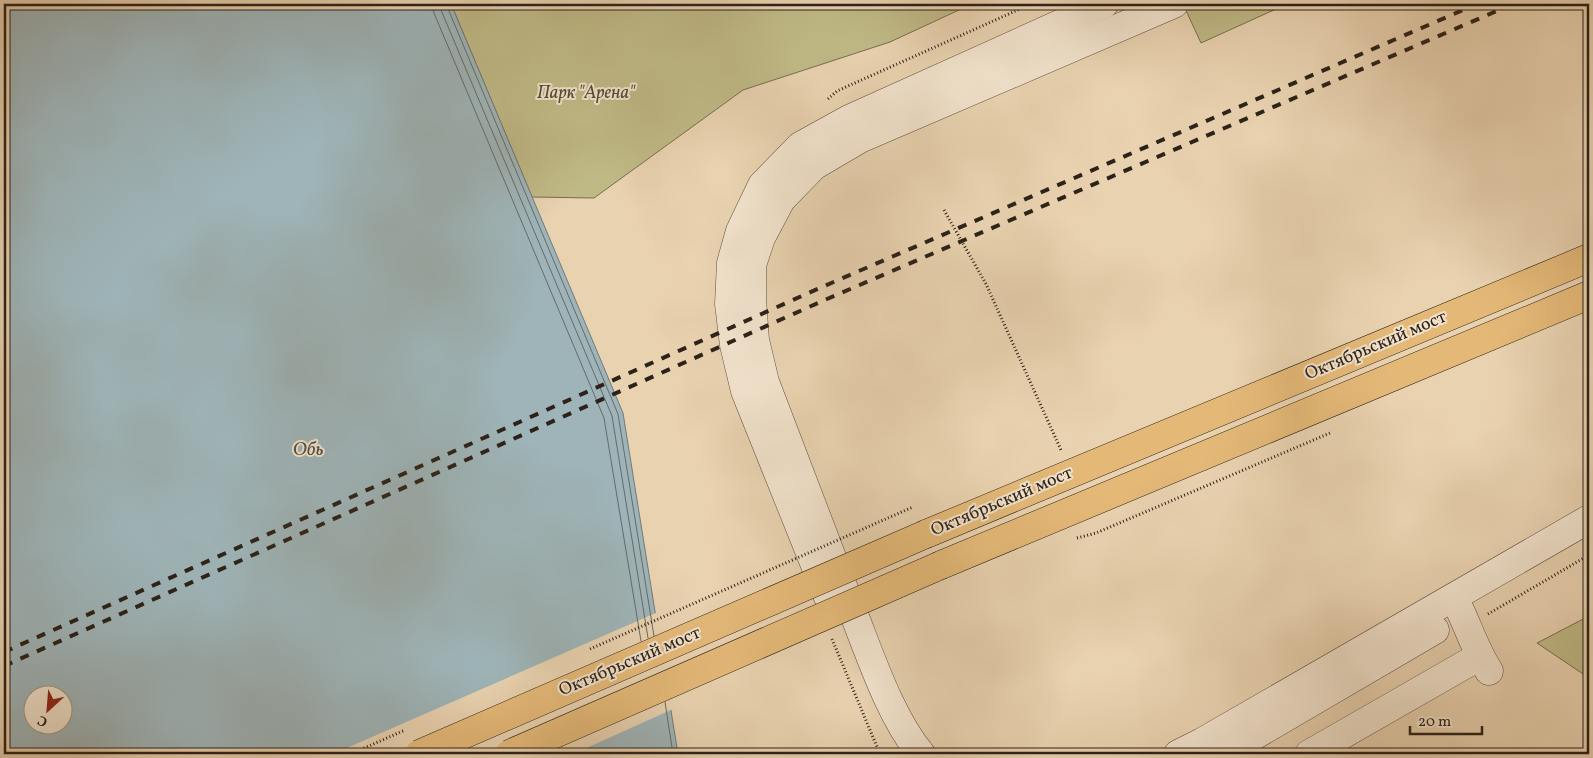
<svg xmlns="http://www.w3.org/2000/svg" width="1593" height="758" viewBox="0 0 1593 758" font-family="Vollkorn,serif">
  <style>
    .green { fill: #bfb986; stroke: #766e50 }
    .water { fill: #9eb4b8; stroke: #707a78; fill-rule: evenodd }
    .pier { fill: #e9d2b0 }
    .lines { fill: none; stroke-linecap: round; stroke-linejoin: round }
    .shore { stroke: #656b68; stroke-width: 1 }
    .minor-casing { stroke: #5b4e3f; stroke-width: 29 }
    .major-casing { stroke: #2c2219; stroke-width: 29 }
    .path { stroke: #2c2219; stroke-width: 3; stroke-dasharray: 1 2.5; stroke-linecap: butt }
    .minor { stroke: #f1e2cc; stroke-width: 28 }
    .major { stroke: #e4b978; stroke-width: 28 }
    .rail { stroke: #2c2219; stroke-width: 4; stroke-dasharray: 9 9; stroke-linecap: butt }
    .major-bridge-casing { stroke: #2c2219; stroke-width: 29; stroke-linecap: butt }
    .path-bridge { stroke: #2c2219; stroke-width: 3; stroke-dasharray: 1 2.5; stroke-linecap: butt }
    .major-bridge { stroke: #e4b978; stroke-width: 28 }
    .labels { text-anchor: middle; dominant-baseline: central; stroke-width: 4; stroke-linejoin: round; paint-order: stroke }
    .park-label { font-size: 18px; font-style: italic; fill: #514834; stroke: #f1e2cc }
    .street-label { font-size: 18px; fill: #2c2219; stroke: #f1e2cc }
    .water-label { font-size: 19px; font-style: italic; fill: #4e4e49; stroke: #f1e2cc }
  </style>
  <rect width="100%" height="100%" fill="#e9d2b0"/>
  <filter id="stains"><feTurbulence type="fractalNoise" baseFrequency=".004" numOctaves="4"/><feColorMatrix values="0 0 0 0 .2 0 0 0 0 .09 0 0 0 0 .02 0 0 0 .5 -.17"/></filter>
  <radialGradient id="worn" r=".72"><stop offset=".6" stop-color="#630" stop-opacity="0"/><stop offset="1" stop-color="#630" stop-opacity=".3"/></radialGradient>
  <g class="green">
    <path d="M451 4H972L890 42 743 90 594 198 532 197Z"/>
    <path d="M1183 4H1287L1201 43Z"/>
    <path d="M1589 616V678L1537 643Z"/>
  </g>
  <path class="water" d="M4 4H451L623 413 678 754H4ZM32 696H62V726H32Z"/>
  <path class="pier" d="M658 612 673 709 573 754H333Z"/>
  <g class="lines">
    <g class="shore">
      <path d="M433 4 434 13 604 418 641 641"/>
      <path d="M440 4 441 10 612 416 648 638"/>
      <path d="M446 4 618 414 654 636"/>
      <path d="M665 702 673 754"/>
    </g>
    <defs>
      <g id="minor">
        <path d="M827 595 745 391 734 345 729 304 731 263 740 231 762 185 800 146 849 119 1104 4"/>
        <path d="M1454 598C1467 622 1474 648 1489 671"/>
        <path d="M921 754C889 715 870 654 851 607 823 532 794 457 765 382L755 340 752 299V265L761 238 781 200 814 166 860 139 1174 4"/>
        <path d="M1178 754 1202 742 1589 519"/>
        <path d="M1223 754 1435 630"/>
        <path d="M1309 754 1480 656"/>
      </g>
      <g id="major">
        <path d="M926 534 1589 258"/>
        <path d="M941 565 1589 295"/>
      </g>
    </defs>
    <use href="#minor" class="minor-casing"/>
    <use href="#major" class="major-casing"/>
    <g class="path">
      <path d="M828 99 837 91 1031 4"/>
      <path d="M944 210 986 284 1061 450"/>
      <path d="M1077 538 1096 533 1330 433"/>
      <path d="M1488 614 1589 555"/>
      <path d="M832 639 880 754"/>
    </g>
    <use href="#minor" class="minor"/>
    <use href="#major" class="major"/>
    <g class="rail">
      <path d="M4 652 822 287 1477 4"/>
      <path d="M4 666 827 299 1513 4"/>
    </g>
    <defs>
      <g id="major-bridge">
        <path d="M419 754 926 534"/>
        <path d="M509 754 941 565"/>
      </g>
    </defs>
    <use href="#major-bridge" class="major-bridge-casing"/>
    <g class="path-bridge">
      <path d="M590 649 913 507"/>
      <path d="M351 754 405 730"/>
    </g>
    <use href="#major-bridge" class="major-bridge"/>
  </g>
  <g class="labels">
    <g class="park-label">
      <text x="586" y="93">Парк "Арена"</text>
    </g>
    <g class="street-label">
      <text transform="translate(1376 346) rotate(-23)">Октябрьский мост</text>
      <text transform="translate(1002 502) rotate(-23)">Октябрьский мост</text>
      <text transform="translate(630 662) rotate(-23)">Октябрьский мост</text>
    </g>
    <g class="water-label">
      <text x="308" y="450">Обь</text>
    </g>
  </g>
  <rect width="1593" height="758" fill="none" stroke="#e9d2b0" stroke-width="20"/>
  <rect x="5" y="5" width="1583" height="748" fill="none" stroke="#2c2219" stroke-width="2.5"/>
  <rect x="10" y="10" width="1573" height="738" fill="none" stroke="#2c2219"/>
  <g transform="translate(48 710) rotate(206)"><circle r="24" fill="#f1e2cc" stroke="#a29584"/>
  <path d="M0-4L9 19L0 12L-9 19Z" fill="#8f2418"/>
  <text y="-8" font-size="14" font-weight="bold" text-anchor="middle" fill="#2c2219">С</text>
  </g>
  <path d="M1410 726v8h72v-8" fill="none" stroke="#2c2219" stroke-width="2.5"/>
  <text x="1418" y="726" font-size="15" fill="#2c2219" stroke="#f1e2cc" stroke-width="4" paint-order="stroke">20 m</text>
  <rect width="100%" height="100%" filter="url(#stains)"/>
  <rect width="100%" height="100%" fill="url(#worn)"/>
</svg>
